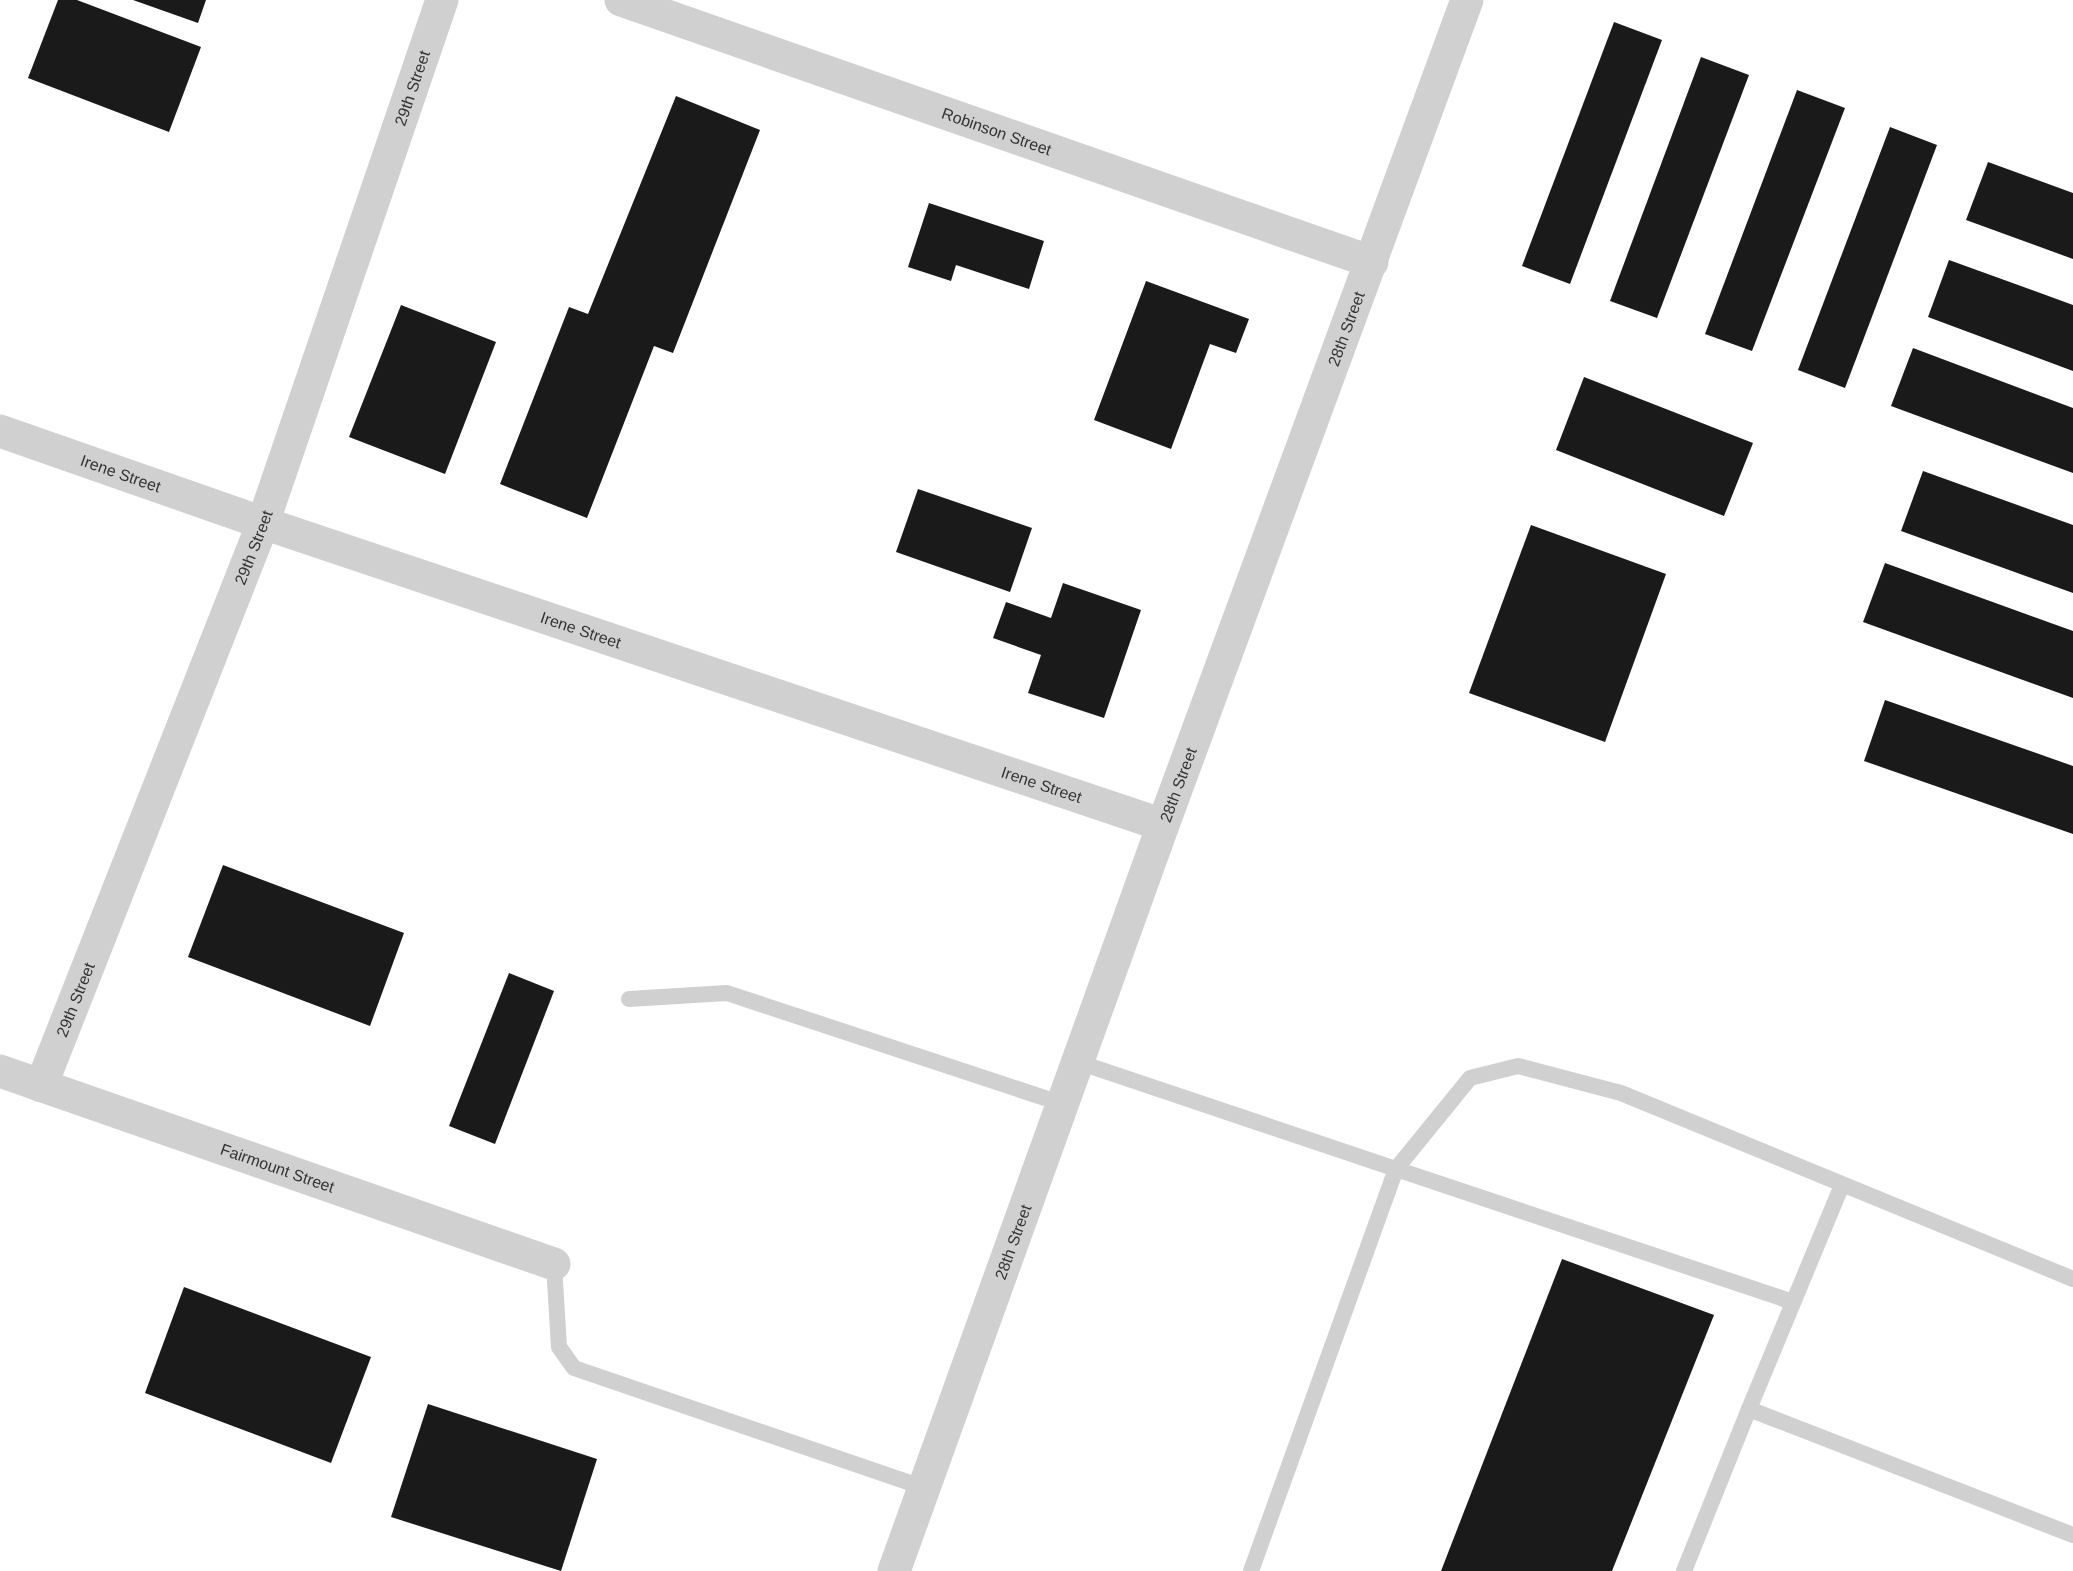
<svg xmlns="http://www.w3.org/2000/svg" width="2073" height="1571" viewBox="0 0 2073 1571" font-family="Arial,sans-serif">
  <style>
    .building { fill: #1a1a1a }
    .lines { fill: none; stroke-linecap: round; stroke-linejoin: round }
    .service { stroke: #d0d0d0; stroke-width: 16 }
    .minor { stroke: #d0d0d0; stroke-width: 33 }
    .tertiary { stroke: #d0d0d0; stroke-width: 33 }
    .labels { text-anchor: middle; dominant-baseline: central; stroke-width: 6; stroke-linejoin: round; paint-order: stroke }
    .street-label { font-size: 16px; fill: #333; stroke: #fff }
  </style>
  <rect width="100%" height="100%" fill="#fff"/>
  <g class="building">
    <path d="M58 0H77L201 47 169 132 28 78Z"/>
    <path d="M133 0H206L198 23Z"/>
    <path d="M1614 22 1662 40 1570 284 1522 266Z"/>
    <path d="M1701 57 1749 75 1657 318 1610 301Z"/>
    <path d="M1797 90 1845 108 1752 351 1705 334Z"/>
    <path d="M676 96 760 130 673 353 654 346 587 518 500 484 569 307 588 314Z"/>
    <path d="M1890 127 1937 145 1845 388 1798 370Z"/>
    <path d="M1988 162 2073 193V259L1966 220Z"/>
    <path d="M929 203 1044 241 1029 289 956 265 951 281 908 267Z"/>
    <path d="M1949 260 2073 305V371L1928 317Z"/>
    <path d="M1146 281 1249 319 1236 353 1210 344 1171 449 1094 420Z"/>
    <path d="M401 305 496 342 445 474 349 437Z"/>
    <path d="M1913 348 2073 408V473L1891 406Z"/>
    <path d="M1584 377 1753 443 1724 516 1556 450Z"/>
    <path d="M1923 471 2073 525V593L1901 531Z"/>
    <path d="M918 489 1032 528 1010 592 896 552Z"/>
    <path d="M1531 525 1666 574 1605 742 1469 693Z"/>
    <path d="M1885 563 2073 631V698L1863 622Z"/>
    <path d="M1063 583 1141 610 1104 718 1028 693 1041 655 993 638 1006 602 1051 618Z"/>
    <path d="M1885 700 2073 766V834L1864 761Z"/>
    <path d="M223 865 404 933 370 1026 188 957Z"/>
    <path d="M509 973 554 991 495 1144 449 1126Z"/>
    <path d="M1562 1259 1714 1315 1612 1571H1441Z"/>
    <path d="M184 1287 371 1357 331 1463 145 1393Z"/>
    <path d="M428 1404 597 1459 561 1571 391 1517Z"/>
  </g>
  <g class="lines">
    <g class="service">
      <path d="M629 999 727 993 1063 1104"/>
      <path d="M1078 1062 1396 1169 1251 1571"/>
      <path d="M1842 1185 1749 1409 2073 1535"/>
      <path d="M554 1264 559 1347 574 1368 925 1488"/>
      <path d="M1793 1302 1396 1169 1470 1078 1518 1066 1621 1093 2073 1279"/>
      <path d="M1684 1571 1749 1409"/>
    </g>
    <g class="minor">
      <path id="s1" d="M621 0 1372 262"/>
      <path id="s2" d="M0 431 263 523 1163 825"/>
      <path id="s3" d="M0 1071 554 1264"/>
      <path id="s4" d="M41 1086 263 523 442 0"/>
    </g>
    <path class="tertiary" id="s5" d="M894 1571 1163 825 1467 0"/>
  </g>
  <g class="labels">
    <g class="street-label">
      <text stroke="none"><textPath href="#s4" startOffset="1065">29th Street</textPath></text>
      <text stroke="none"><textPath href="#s1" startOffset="398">Robinson Street</textPath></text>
      <text stroke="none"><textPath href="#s5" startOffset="1322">28th Street</textPath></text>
      <text stroke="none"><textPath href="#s2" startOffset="128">Irene Street</textPath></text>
      <text stroke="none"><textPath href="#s4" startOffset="579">29th Street</textPath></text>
      <text stroke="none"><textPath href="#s2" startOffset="614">Irene Street</textPath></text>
      <text stroke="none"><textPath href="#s2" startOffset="1100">Irene Street</textPath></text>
      <text stroke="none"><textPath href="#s5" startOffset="836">28th Street</textPath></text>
      <text stroke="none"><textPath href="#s4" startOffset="93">29th Street</textPath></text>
      <text stroke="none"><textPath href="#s3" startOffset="294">Fairmount Street</textPath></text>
      <text stroke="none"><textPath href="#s5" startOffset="350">28th Street</textPath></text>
    </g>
  </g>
</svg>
